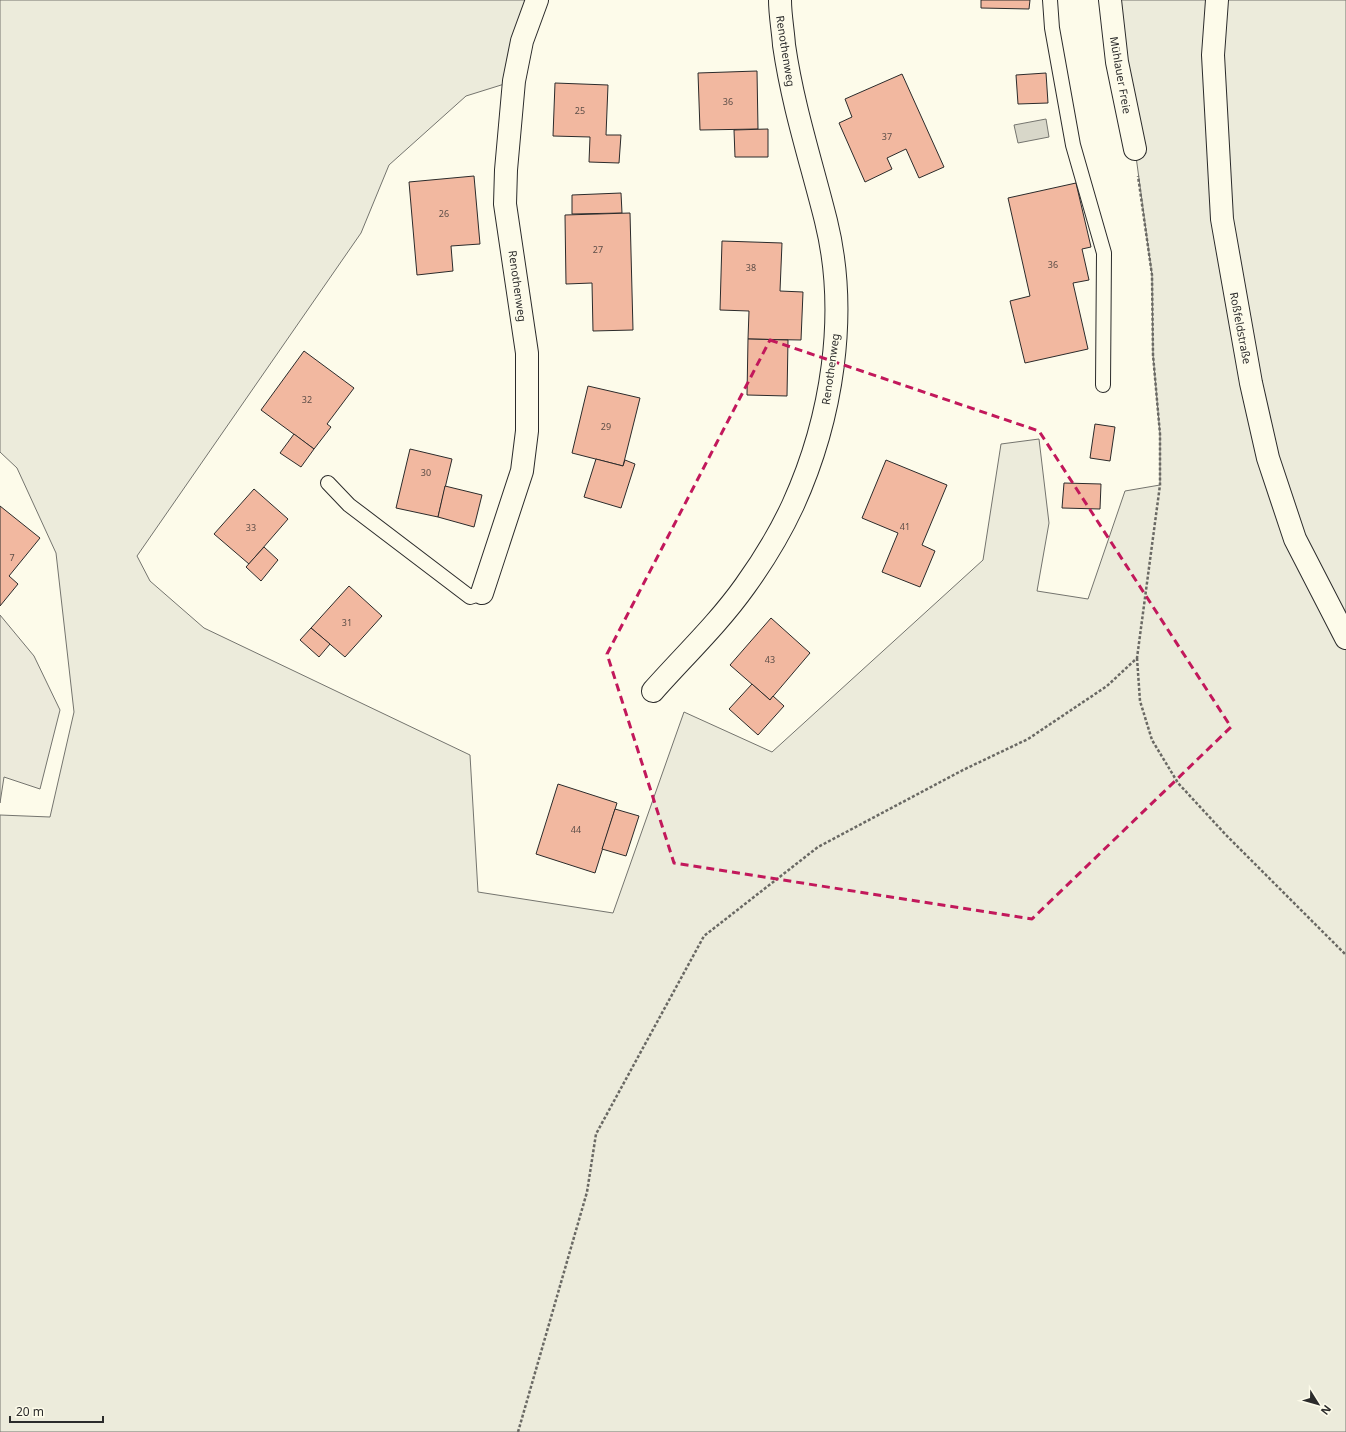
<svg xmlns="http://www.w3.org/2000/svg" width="1346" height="1432" viewBox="0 0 1346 1432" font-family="'Noto Sans',sans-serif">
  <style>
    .green { fill: #ecebdb; stroke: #74746e }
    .parking { fill: #eceadb; stroke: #74746e }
    .water { fill: #d8d7c9; stroke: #74746e }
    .building { fill: #f2b8a0; stroke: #2b2b2b }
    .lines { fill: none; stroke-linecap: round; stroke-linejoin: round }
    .lane-casing { stroke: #2b2b2b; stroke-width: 16 }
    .street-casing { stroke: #2b2b2b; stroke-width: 24 }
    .secondary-casing { stroke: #2b2b2b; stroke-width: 24 }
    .path { stroke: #6a6964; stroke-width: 2.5; stroke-dasharray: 3 2; stroke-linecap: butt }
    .lane { stroke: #fdfbea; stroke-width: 14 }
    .street { stroke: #fdfbea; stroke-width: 22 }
    .secondary { stroke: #fdfbea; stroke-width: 22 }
    .marked { fill: none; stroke: #c2185b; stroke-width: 3; stroke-dasharray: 8 5; stroke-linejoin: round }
    .labels { text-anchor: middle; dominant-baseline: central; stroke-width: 3; stroke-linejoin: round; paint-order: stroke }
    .number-label { font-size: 9px; fill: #5d4e48 }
    .street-label { font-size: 11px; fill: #2b2b2b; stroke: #fdfbea }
  </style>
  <rect width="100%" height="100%" fill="#fdfbea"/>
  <path class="green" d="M0 0H537L514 81 466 96 389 165 361 233 137 556 150 581 204 628 470 755 478 892 613 913 684 712 772 752 983 560 1001 444 1039 439 1049 523 1037 591 1088 599 1125 491 1160 485V434L1153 355 1152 275 1135 149 1110 0H1346V1432H0V815L50 817 74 712 56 553 17 468 0 452Z"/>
  <path class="parking" d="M0 615 34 656 60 710 40 789 4 777 0 803Z"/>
  <path class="water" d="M1046 119 1049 137 1018 143 1014 125Z"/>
  <g class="building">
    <path d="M981 0H1030L1029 9 981 8Z"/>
    <path d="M757 71 758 129 700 130 698 73Z"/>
    <path d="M1046 73 1048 103 1018 104 1016 75Z"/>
    <path d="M902 74 944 167 919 178 906 149 887 158 892 169 865 182 839 123 852 117 845 99Z"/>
    <path d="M555 83 608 85 606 135H621L619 163 589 162 590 137 553 136Z"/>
    <path d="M768 129V157H735L734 130Z"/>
    <path d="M474 176 480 244 451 246 453 271 417 275 409 182Z"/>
    <path d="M1076 183 1091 247 1082 249 1089 280 1073 283 1088 349 1025 363 1010 301 1030 296 1008 198Z"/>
    <path d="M621 193 622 213 572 214V195Z"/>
    <path d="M630 213 633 330 593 331 592 283 566 284 565 215Z"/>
    <path d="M722 241 782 243 780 291 803 292 801 340 748 339 749 311 720 310Z"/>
    <path d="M748 339 788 340 787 396 747 395Z"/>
    <path d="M304 351 354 388 327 424 331 427 314 449 261 410Z"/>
    <path d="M588 386 640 398 623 466 572 453Z"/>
    <path d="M1095 424 1115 427 1110 461 1090 458Z"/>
    <path d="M294 434 314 449 301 467 280 453Z"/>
    <path d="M410 449 452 459 438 517 396 508Z"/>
    <path d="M596 459 623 466 625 460 635 464 621 508 584 497Z"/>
    <path d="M886 460 947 485 922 545 935 551 920 587 882 572 898 533 862 518Z"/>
    <path d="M1064 483 1101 484 1100 509 1062 508Z"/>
    <path d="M445 486 482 495 474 527 438 517Z"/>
    <path d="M254 489 288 519 249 564 214 534Z"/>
    <path d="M0 506 40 538 9 576 18 584 0 606Z"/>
    <path d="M264 547 278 560 261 581 246 567Z"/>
    <path d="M349 586 382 616 345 657 311 628Z"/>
    <path d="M771 618 810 653 770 700 730 665Z"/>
    <path d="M311 628 330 644 319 657 300 640Z"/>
    <path d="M752 684 770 700 773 696 784 706 758 735 729 709Z"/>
    <path d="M558 784 617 803 595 873 536 854Z"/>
    <path d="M615 809 639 816 626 856 602 849Z"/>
  </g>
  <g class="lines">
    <defs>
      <g id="lane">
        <path d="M1050 0 1052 28 1073 145 1104 253 1103 385"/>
        <path d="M328 483 349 505 470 597 482 593"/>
      </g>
      <g id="street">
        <path d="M1110 0 1117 62 1135 149"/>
        <path d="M482 593 522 471 527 431V353L505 204 506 170 514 81 522 41 537 0"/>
        <path d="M653 691C683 657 718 624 745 586 763 561 780 533 793 505 832 419 849 314 826 221 811 161 793 107 784 45 783 30 780 15 780 0"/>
      </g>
      <path id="secondary" d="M1217 0 1213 55 1222 219 1251 383 1268 458 1295 539 1346 638"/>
    </defs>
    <use href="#lane" class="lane-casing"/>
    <use href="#street" class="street-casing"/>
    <use href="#secondary" class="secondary-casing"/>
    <g class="path">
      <path d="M1137 658 1140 701 1152 740 1178 783 1226 835 1346 955"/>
      <path d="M518 1432 587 1192 596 1134 704 936 818 847 963 770 1028 739 1107 686 1137 658 1160 485V434L1153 355 1152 275 1138 176"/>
    </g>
    <use href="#lane" class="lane"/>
    <use href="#street" class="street"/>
    <use href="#secondary" class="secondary"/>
  </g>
  <path class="marked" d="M770 340 1039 431 1231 727 1032 919 674 863 607 654Z"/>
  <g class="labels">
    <g class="number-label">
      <text x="728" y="101">36</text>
      <text x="580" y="110">25</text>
      <text x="887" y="136">37</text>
      <text x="444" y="213">26</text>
      <text x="598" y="249">27</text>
      <text x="1053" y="264">36</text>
      <text x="751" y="267">38</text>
      <text x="307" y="399">32</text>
      <text x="606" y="426">29</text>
      <text x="426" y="472">30</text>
      <text x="905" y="526">41</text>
      <text x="251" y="527">33</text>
      <text x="12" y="557">7</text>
      <text x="347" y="622">31</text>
      <text x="770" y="659">43</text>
      <text x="576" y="829">44</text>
    </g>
    <g class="street-label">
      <text transform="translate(786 51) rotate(81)">Renothenweg</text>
      <text transform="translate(1121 75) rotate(80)">Mühlauer Freie</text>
      <text transform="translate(518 286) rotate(82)">Renothenweg</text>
      <text transform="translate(1241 328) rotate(79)">Roßfeldstraße</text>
      <text transform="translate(830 369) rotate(-82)">Renothenweg</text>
    </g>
  </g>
  <g transform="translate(1318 1404) rotate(127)" stroke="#fdfbea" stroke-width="3" paint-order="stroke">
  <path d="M0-3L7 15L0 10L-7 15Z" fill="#2b2b2b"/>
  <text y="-6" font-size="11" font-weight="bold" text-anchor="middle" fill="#2b2b2b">N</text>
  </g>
  <path d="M10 1416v6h93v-6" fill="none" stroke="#2b2b2b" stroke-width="2"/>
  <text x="16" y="1416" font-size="12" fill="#2b2b2b" stroke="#fdfbea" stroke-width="3" paint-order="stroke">20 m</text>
</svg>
